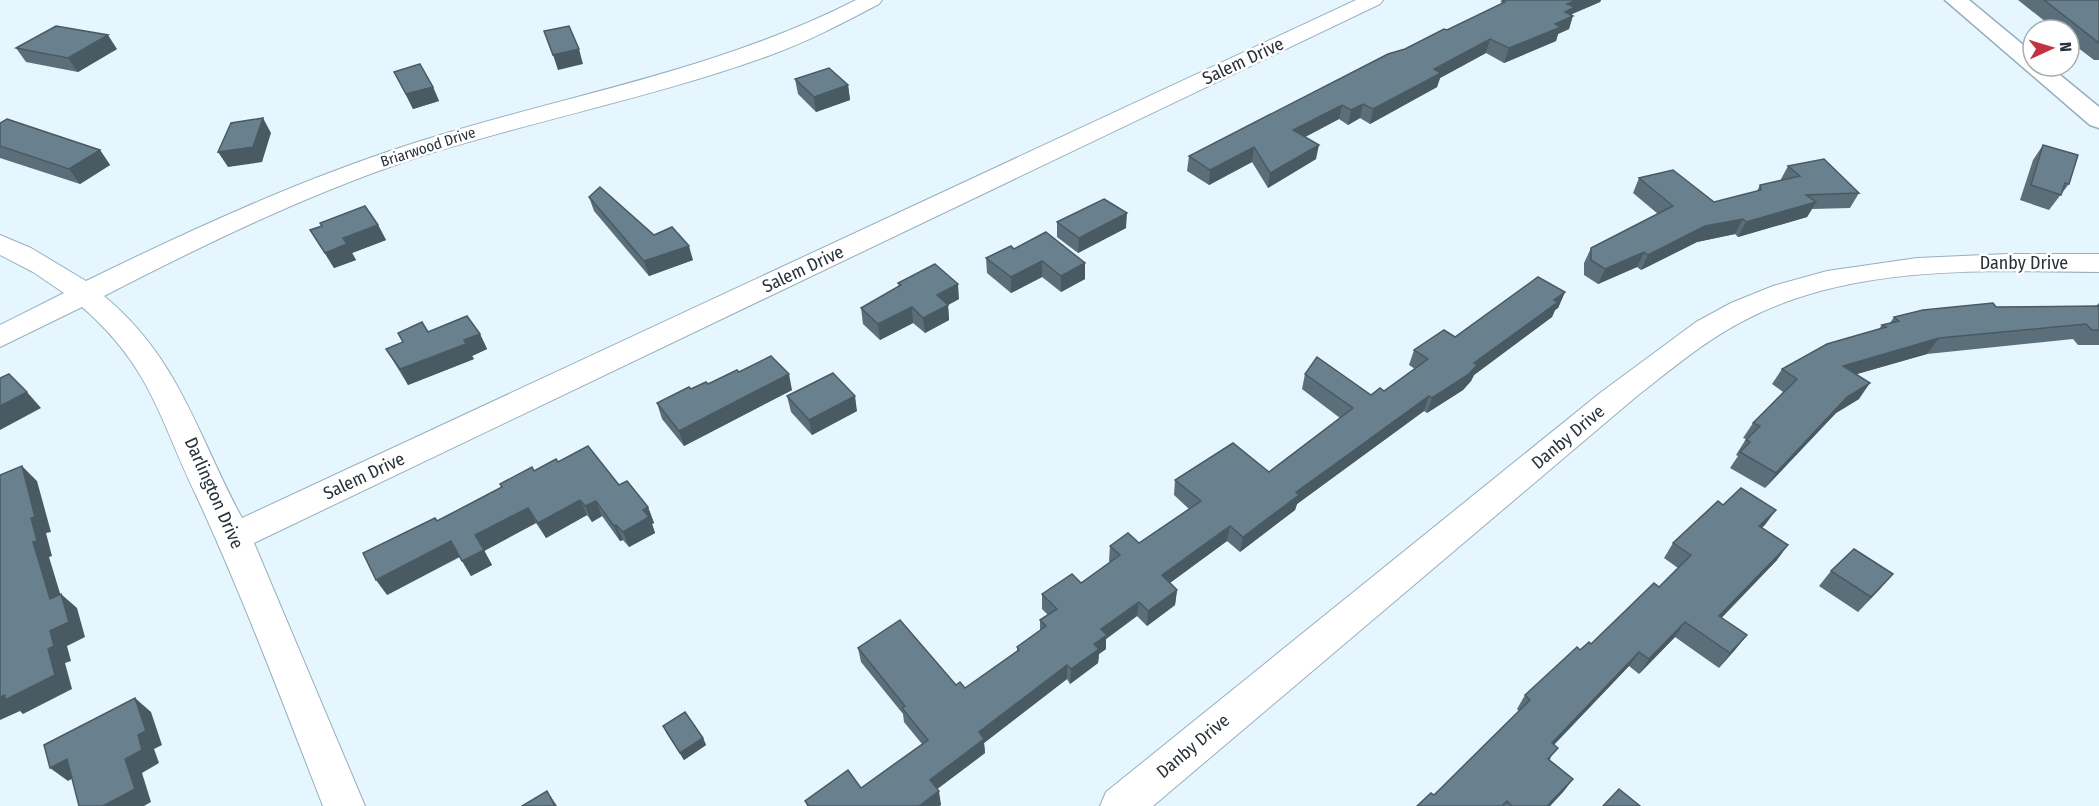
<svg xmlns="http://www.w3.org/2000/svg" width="2099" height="806" viewBox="0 0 2099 806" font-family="'Fira Sans Condensed',sans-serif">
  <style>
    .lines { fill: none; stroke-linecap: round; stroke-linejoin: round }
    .street-casing { stroke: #97afbd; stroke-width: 2 }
    .secondary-casing { stroke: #97afbd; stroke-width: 3 }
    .street { fill: #fff; fill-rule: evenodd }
    .secondary { fill: #fff; fill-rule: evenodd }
    .wall { fill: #5a6f7a }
    .shaded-wall { fill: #4a5a63 }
    .building { fill: #69818e; stroke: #4a5a63; stroke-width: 1.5 }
    .labels { text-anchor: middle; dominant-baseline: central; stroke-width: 5; stroke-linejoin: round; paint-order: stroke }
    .far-street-label { font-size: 15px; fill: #283238; stroke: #fff }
    .street-label { font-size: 18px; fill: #283238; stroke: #fff }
  </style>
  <rect width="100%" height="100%" fill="#e6f6fe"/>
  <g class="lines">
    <defs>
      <g id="street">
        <path d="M856 0H882L879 4C843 23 807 42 768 56 657 96 541 119 428 154 316 190 209 242 104 296 180 359 197 435 242 518L1356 0H1383L1380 4 254 543 365 806H323C282 701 243 597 196 495 159 418 151 367 82 307L0 347V325L64 293 33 272 0 255V235L31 248 86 281C190 230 297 181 408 145 561 95 710 74 856 0Z"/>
        <path d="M2008 254H2099V272C1983 271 1856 264 1749 318 1708 338 1673 368 1637 396L1153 806H1100L1106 792 1600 393 1696 322 1731 303 1773 286 1827 271 1917 258Z"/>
      </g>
      <path id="secondary" d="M1945 0H1969L2033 53V66H2049L2099 107V128L2090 125Z"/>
    </defs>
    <use href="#street" class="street-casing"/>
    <use href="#secondary" class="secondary-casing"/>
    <use href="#street" class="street"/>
    <use href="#secondary" class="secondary"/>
  </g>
  <g class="wall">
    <path d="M1504 0H1601L1600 2 1572 14 1569 29 1558 34 1556 41 1504 63 1486 53 1440 78 1437 87 1370 124 1360 118 1348 125 1339 119 1305 137 1316 159 1268 188 1252 162 1209 185 1187 171 1189 156 1405 49 1447 30 1501 4 1502 1Z"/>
    <path d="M2018 0H2099V60H2094L2069 41V30H2056Z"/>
    <path d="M16 48 117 49 78 72 26 62Z"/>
    <path d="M394 72 433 87 439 101 413 109Z"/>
    <path d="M795 79 848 85 850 100 816 112 798 94Z"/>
    <path d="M0 123 100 150 110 165 80 184 0 158Z"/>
    <path d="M2043 145 2069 184 2049 210 2020 200 2033 160Z"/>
    <path d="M1788 166 1859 193 1850 208 1812 209 1807 217 1738 237 1735 234 1697 242 1641 270 1637 267 1598 284 1584 275V263L1591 248 1658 214 1633 193 1639 178 1714 202 1757 191 1760 185 1780 181Z"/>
    <path d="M589 197 654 235 693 260 649 276 594 211Z"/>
    <path d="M1057 222 1126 228 1078 253 1057 237Z"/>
    <path d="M378 225 386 240 352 253 356 260 334 268 310 230Z"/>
    <path d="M1014 249 1085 263V279L1061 292 1042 277 1011 293 987 273 986 258Z"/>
    <path d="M898 283 959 299 948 305 949 320 925 333 913 323 880 340 863 324 861 308 899 287Z"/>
    <path d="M1565 292 1558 308 1555 310 1552 317 1474 375 1471 381 1463 390 1427 413 1424 411 1331 479 1297 504 1295 510 1240 552 1227 541 1170 583 1177 590 1175 605 1147 626 1137 616 1106 639V649L1099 654 1098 663 1070 684 1067 679 984 743 985 753 937 789 941 805 939 806H807L805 801 861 788 922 744 904 722 903 714 861 662 858 648 965 688 1017 651V647L1040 630V620L1048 615 1042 609V594L1081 583 1110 562 1109 561 1110 546 1139 543 1189 509 1174 495 1175 480 1269 472 1340 418 1302 389 1305 374 1371 395 1384 391 1415 369 1409 365 1414 350 1455 337Z"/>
    <path d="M2099 303V345H2078L2073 339 1927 354 1856 374 1859 399 1836 413 1765 488 1730 468 1738 456 1736 455 1746 439 1743 438 1753 423 1783 392 1772 384 1782 369 1879 329 1882 325 1890 323 1894 317 1996 307 2096 306Z"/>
    <path d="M428 332 480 334 487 349 472 356 474 359 408 385 386 349 403 342 398 333Z"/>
    <path d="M739 372 792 390 684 446 662 419 657 403 691 389 708 384Z"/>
    <path d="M787 396 857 411 812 435 791 412Z"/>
    <path d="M558 462 619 485 648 507 654 523 652 524 655 533 629 547 623 540 620 541 602 516 592 522 587 515 546 538 536 523 484 551 492 565 471 576 460 557 387 595 437 521 534 471Z"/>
    <path d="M1723 505 1776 510 1761 528 1777 560 1721 618 1747 635 1719 668 1675 637 1639 674 1629 666 1554 745 1550 760 1573 779 1563 792 1550 806H1417L1434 795 1519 711 1517 709 1525 695 1580 650 1591 644 1659 587 1678 568 1664 558 1673 543Z"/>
    <path d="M1831 571 1893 574 1858 612 1819 586Z"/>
    <path d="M663 726 703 738 706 745 684 760 667 734Z"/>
  </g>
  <g class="shaded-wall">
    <path d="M1577 0H1601L1600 2 1572 14 1571 17 1573 16 1569 29 1558 34 1556 41 1504 63 1509 48 1555 24 1567 4Z"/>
    <path d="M108 35 117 49 78 72 68 58Z"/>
    <path d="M1490 39 1486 53 1440 78 1437 87 1370 124 1373 109 1434 69Z"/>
    <path d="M579 49 583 64 558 70 553 55Z"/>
    <path d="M848 85 850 100 816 112 814 97Z"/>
    <path d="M433 87 439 101 413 109 406 94Z"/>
    <path d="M1363 104 1360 118 1348 125 1351 110Z"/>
    <path d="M1342 105 1339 119 1290 145 1293 130Z"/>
    <path d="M263 118 271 133 262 162 228 167 218 152Z"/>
    <path d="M1319 145 1316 159 1268 188 1270 173Z"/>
    <path d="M1254 147 1252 162 1209 185 1210 170Z"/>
    <path d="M100 150 110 165 80 184 69 169Z"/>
    <path d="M1816 202 1807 217 1738 237 1746 222Z"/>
    <path d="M1127 213 1126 228 1078 253 1079 238Z"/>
    <path d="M1743 219 1735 234 1697 242 1641 270 1648 255 1705 226Z"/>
    <path d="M378 225 386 240 352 253 356 260 334 268 325 253 343 238Z"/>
    <path d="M689 246 693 260 649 276 644 261Z"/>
    <path d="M1644 252 1637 267 1598 284 1605 269Z"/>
    <path d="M1042 261V277L1011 293V277Z"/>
    <path d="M1085 263V279L1061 292V276Z"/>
    <path d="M958 284 959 299 948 305 949 320 925 333 923 318 937 295Z"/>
    <path d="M1565 292 1558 308 1555 310 1552 317 1474 375 1471 381 1463 390 1427 413 1432 398 1474 363Z"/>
    <path d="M912 307 913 323 880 340 878 324Z"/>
    <path d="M480 334 487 349 472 356 474 359 408 385 400 369Z"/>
    <path d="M1939 338 1927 354 1833 381 1843 366Z"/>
    <path d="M789 374 792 390 684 446 679 431Z"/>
    <path d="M1870 383 1859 399 1836 413 1765 488 1776 473 1847 397Z"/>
    <path d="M27 392 41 408 0 430V406Z"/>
    <path d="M855 396 857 411 812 435 809 420Z"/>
    <path d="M1429 396 1424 411 1297 504 1295 510 1240 552 1243 537 1296 492Z"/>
    <path d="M22 466 37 481 51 532 46 533 52 556 49 557 66 613 50 599 33 542 31 518Z"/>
    <path d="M580 500 587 515 546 538 538 523Z"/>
    <path d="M596 501 602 516 592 522 585 506Z"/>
    <path d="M648 507 654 523 652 524 655 533 629 547 623 532 643 510Z"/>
    <path d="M528 508 536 523 484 551 475 535Z"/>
    <path d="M1776 510 1765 525 1748 541 1759 526Z"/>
    <path d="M616 525 623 540 620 541 614 526Z"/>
    <path d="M1230 526 1227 541 1160 590 1162 575Z"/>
    <path d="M451 541 460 556 387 595 376 580Z"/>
    <path d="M1788 545 1777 560 1709 631 1719 616Z"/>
    <path d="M484 550 492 565 471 576 462 561Z"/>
    <path d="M1893 574 1880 589 1858 612 1871 597Z"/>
    <path d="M1177 590 1175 605 1147 626 1148 611Z"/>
    <path d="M61 594 77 608 85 637 67 646 71 661 65 663 72 689 23 714 20 711 0 720V697L48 649 50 631Z"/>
    <path d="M1139 602 1137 616 1106 639V649L1099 654 1098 663 1070 684 1071 669 1094 644 1101 629Z"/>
    <path d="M1685 622 1675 637 1639 674 1649 659Z"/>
    <path d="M1747 635 1735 650 1719 668 1730 653Z"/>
    <path d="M1639 652 1629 666 1543 756 1552 743Z"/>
    <path d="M1067 665V679L984 743 985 753 932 793 930 780 979 732Z"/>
    <path d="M135 698 151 712 162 745 154 749 159 763 142 773 151 802 144 806H103L138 735Z"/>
    <path d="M703 738 706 745 684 760 680 753Z"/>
    <path d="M67 759 84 772 68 781 50 768Z"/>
    <path d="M1573 779 1563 792 1550 806H1547Z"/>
    <path d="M547 791 557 806H555Z"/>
    <path d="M939 791 941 805 939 806H919Z"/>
  </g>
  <g class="building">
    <path d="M1504 0H1577L1567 4 1575 7 1565 12 1573 16 1555 24 1561 27 1509 48 1490 39 1434 69 1441 73 1373 109 1363 104 1351 110 1342 105 1293 130 1319 145 1270 173 1254 147 1210 170 1189 156 1388 54 1405 49 1444 29 1447 30 1505 2 1502 1Z"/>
    <path d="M2044 0H2099V43Z"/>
    <path d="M56 26 108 35 68 58 16 48Z"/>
    <path d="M569 26 579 49 553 55 544 31Z"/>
    <path d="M420 64 433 87 406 94 394 72Z"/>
    <path d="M829 68 848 85 814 97 795 79Z"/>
    <path d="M263 118 253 147 218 152 231 123Z"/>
    <path d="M7 119 100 150 69 169 0 146V123Z"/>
    <path d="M2043 145 2078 155 2069 184 2065 183 2061 195 2031 185Z"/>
    <path d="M1824 159 1859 193 1806 195 1816 202 1746 222 1743 219 1705 226 1648 255 1644 252 1605 269 1591 260V248L1673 206 1639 178 1673 170 1714 202 1761 190 1760 185 1800 176 1788 166Z"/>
    <path d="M600 187 654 235 672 227 689 246 644 261 589 197Z"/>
    <path d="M1104 199 1127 213 1079 238 1057 222Z"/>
    <path d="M365 206 378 225 343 238 347 244 325 253 310 230 322 226 320 223Z"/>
    <path d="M1046 232 1085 263 1061 276 1042 261 1011 277 986 258 1011 246 1014 249Z"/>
    <path d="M935 264 958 284 937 295 948 305 923 318 912 307 878 324 861 308 901 285 898 283Z"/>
    <path d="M1538 277 1565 292 1554 300 1558 302 1474 363 1477 365 1469 374 1432 398 1429 396 1335 464 1296 492 1299 495 1243 537 1230 526 1162 575 1177 590 1148 611 1139 602 1101 629 1107 635 1094 644 1099 649 1071 669 1067 665 979 732 984 739 930 780 939 791 919 806H809L805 801 848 770 861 788 928 740 902 708 905 706 858 648 900 620 956 685 960 682 965 688 1019 650 1017 647 1046 626 1040 620 1057 609 1042 594 1072 574 1081 583 1120 555 1110 546 1128 533 1139 543 1201 501 1175 480 1233 443 1269 472 1353 408 1305 374 1317 357 1371 395 1380 388 1384 391 1428 359 1414 350 1444 330 1455 337Z"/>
    <path d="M1993 303 1996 307 2099 306V330H2092L2086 324 1939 338 1843 366 1870 383 1847 397 1776 473 1740 452 1750 442 1746 440 1760 426 1753 423 1797 379 1782 369 1827 344 1886 327 1882 325 1899 321 1894 317 1923 310Z"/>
    <path d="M467 316 480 334 464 340 466 344 400 369 386 349 403 342 398 333 422 322 428 332Z"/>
    <path d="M771 356 789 374 679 431 657 403 689 387 691 389 706 382 708 384 737 370 739 372Z"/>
    <path d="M833 373 855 396 809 420 787 396Z"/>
    <path d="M9 374 27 392 0 406V378Z"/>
    <path d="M588 446 619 485 627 481 648 507 643 510 649 517 623 532 616 525 614 526 596 501 585 506 580 500 538 523 528 508 475 535 484 550 462 561 451 541 376 580 363 553 435 518 437 521 481 498 502 487 500 484 532 467 534 471 556 459 558 462Z"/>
    <path d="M22 466 35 517 31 518 37 541 33 542 50 599 61 594 69 622 50 631 54 646 48 649 55 675 5 700V695L0 697V475Z"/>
    <path d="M1741 488 1776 510 1759 526 1788 545 1719 616 1747 635 1730 653 1685 622 1649 659 1639 652 1552 743 1558 748 1548 759 1573 779 1547 806H1512L1507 801 1502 806H1417L1431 793 1434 795 1530 700 1525 695 1577 647 1580 650 1589 642 1591 644 1654 583 1659 587 1691 555 1673 543 1718 501 1723 505Z"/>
    <path d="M1854 549 1893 574 1871 597 1831 571Z"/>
    <path d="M135 698 146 731 138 735 142 750 125 759 135 789 103 806H79L67 759 50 768 44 745Z"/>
    <path d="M685 712 703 738 680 753 663 726Z"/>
    <path d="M1619 789 1640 806H1603Z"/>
    <path d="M547 791 555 806H522Z"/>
  </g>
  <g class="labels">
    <g class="far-street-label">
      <text transform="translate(428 147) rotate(-18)">Briarwood Drive</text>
    </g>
    <g class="street-label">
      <text transform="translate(1243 61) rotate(-25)">Salem Drive</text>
      <text x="2024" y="263">Danby Drive</text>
      <text transform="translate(803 269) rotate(-25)">Salem Drive</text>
      <text transform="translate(1568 437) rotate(-40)">Danby Drive</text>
      <text transform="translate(364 476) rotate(-25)">Salem Drive</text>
      <text transform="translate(214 493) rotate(66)">Darlington Drive</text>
      <text transform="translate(1193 746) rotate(-40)">Danby Drive</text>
    </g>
  </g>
  <g transform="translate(2051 48) rotate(86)"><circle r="28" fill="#ffffff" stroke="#a9adaf" stroke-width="1.5"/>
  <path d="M0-4.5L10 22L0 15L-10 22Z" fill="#c3333e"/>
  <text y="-9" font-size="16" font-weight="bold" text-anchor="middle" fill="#283238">N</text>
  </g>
</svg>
